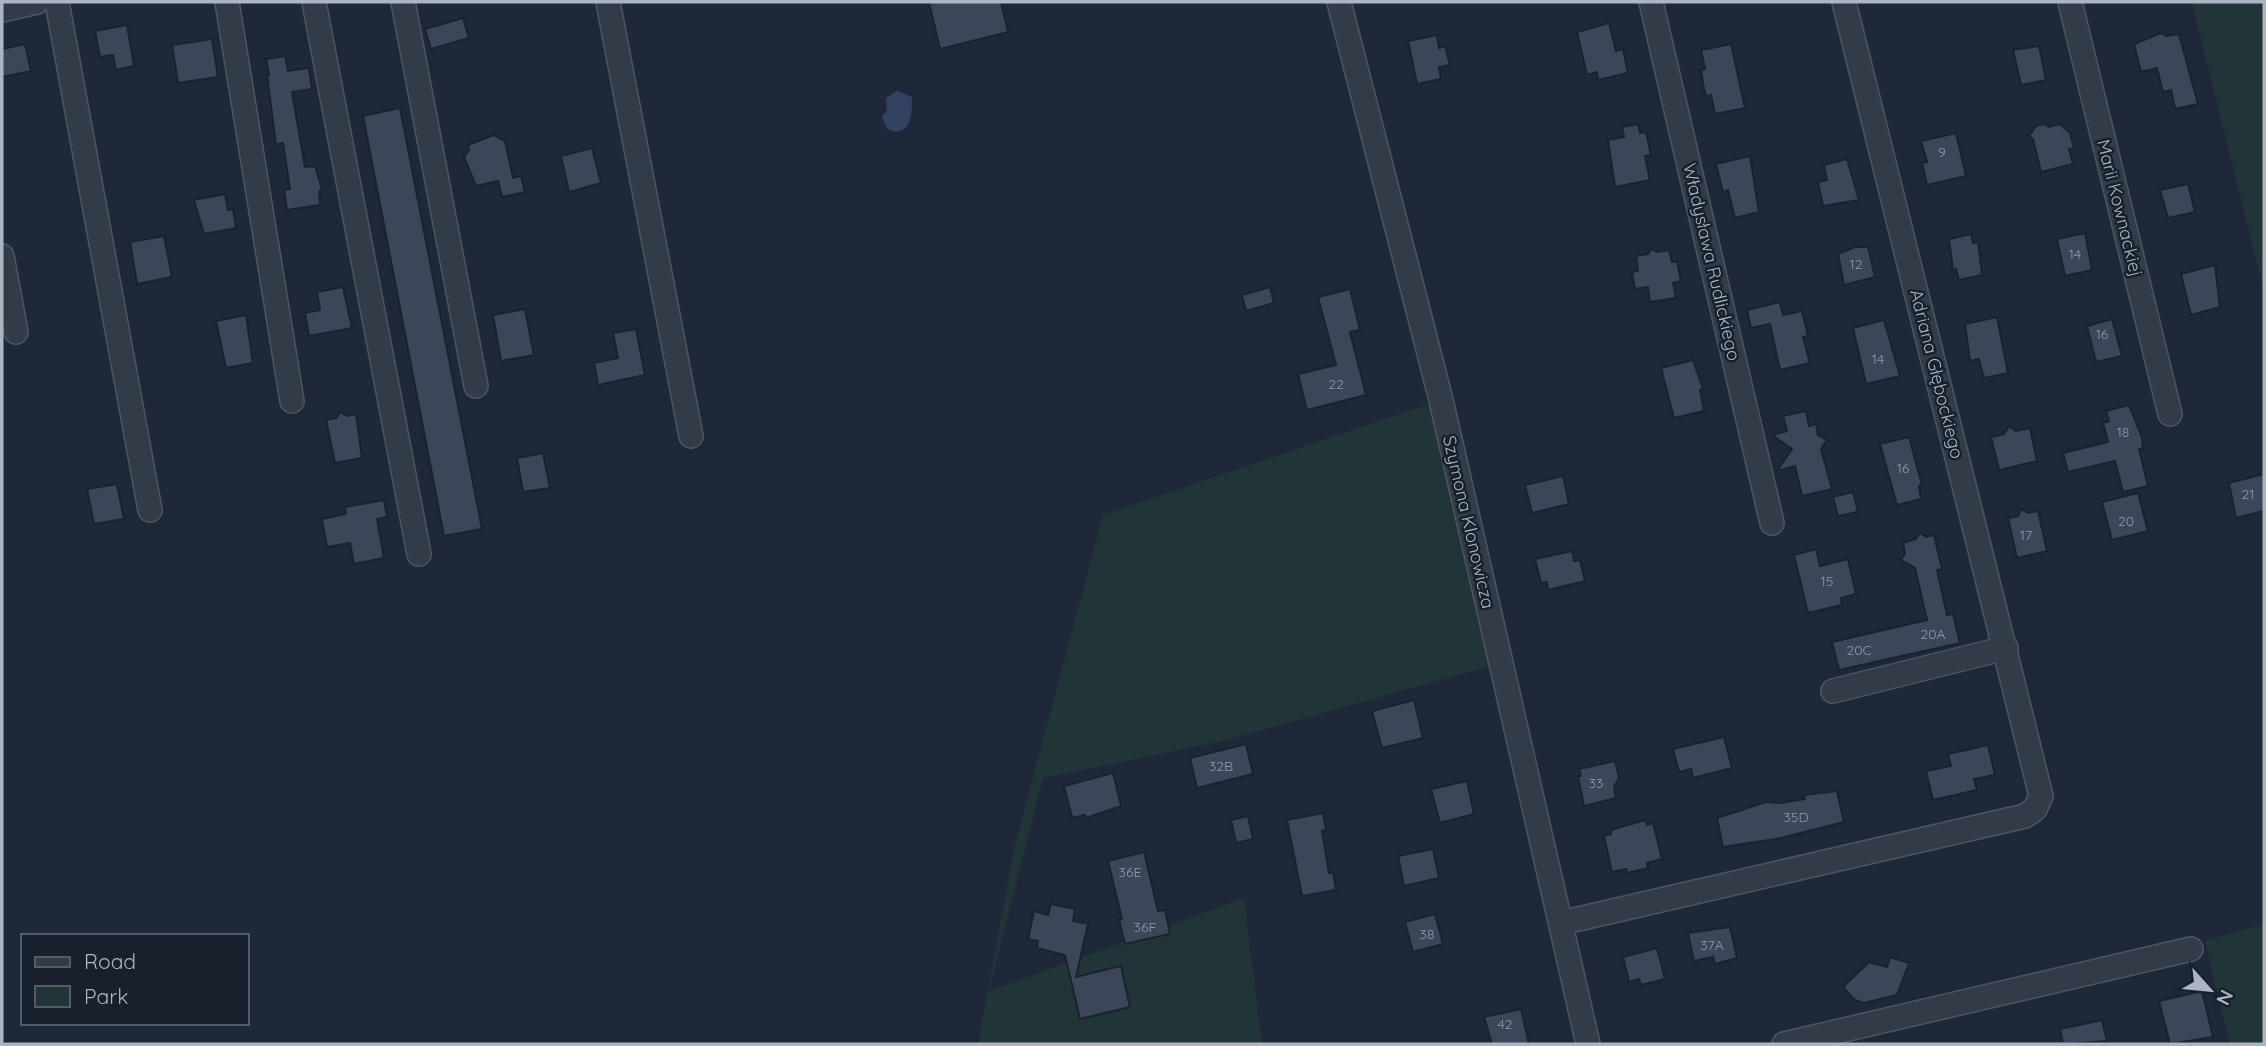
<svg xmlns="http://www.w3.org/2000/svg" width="2266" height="1046" viewBox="0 0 2266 1046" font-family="Quicksand,sans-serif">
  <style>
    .green { fill: #213539 }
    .water { fill: #324260 }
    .building { fill: #3b4658; stroke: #1a222f; stroke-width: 2 }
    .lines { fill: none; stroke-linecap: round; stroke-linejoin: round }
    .minor-casing { stroke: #4d5563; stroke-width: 26 }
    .minor { stroke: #333a48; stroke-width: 23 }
    .labels { text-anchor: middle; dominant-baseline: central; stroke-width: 5; stroke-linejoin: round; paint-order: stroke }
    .number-label { font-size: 14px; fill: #9099aa }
    .street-label { font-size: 18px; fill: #adb5c5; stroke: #18202d }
  </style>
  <rect width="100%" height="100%" fill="#1f2838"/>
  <g class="green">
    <path d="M2192 2H2264V290Z"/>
    <path d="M1441 400 1501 663 1223 741 1043 778 989 991 1244 898 1262 1044H978L1015 845 1103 515Z"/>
    <path d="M2264 924V1044H2230L2205 941Z"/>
  </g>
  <path class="water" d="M897 91 912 97C912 116 911 139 887 129L882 117 887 110 886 98Z"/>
  <g class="building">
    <path d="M929 2H1001L1008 32 940 49Z"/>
    <path d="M463 18 469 38 431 49 425 29Z"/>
    <path d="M1609 23 1616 51 1623 49 1628 73 1598 80 1597 72 1587 75 1577 32Z"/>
    <path d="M127 25 134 66 116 70 113 55 100 57 95 31Z"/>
    <path d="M2161 33 2167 36 2179 34 2198 104 2175 109 2171 90 2163 92 2157 68 2141 72 2134 44Z"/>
    <path d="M1437 35 1439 48 1445 46 1450 65 1439 67 1441 79 1417 84 1408 41Z"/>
    <path d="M212 39 218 77 178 83 172 45Z"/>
    <path d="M25 44 31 71 2 77V49Z"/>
    <path d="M1731 44 1745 108 1715 114 1711 95 1706 96 1703 84 1701 70 1705 69 1701 50Z"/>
    <path d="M2039 46 2046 80 2021 85 2013 50Z"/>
    <path d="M285 56 288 71 309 68 312 89 292 92 305 167 315 166 322 189 319 192 320 205 287 210 284 190 290 189 283 143 276 145 267 75H269L266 59Z"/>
    <path d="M400 108 482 529 444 536 363 116Z"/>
    <path d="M1638 124 1640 133 1646 132 1651 155 1645 156 1650 180 1615 187 1608 140 1624 137 1622 127Z"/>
    <path d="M2044 124 2049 127 2060 124 2070 133 2074 148 2069 149 2073 164 2041 172 2033 139 2029 136 2036 126Z"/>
    <path d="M1956 133 1966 176 1927 185 1922 163 1927 162 1921 141Z"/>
    <path d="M494 135 505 141 513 178 521 176 525 192 502 197 498 181 476 186 464 157 469 150 468 145Z"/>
    <path d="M592 148 601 183 569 192 561 156Z"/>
    <path d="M1750 156 1759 212 1735 218 1728 190 1723 192 1716 164Z"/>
    <path d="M1847 159 1859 200 1823 206 1818 182 1827 180 1824 165Z"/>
    <path d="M2188 184 2195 212 2168 218 2160 190Z"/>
    <path d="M225 194 228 210 233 209 236 228 204 234 194 200Z"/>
    <path d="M2085 233 2092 270 2065 276 2057 239Z"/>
    <path d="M1971 234 1973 243 1978 242 1982 275 1959 280 1956 269 1953 270 1949 239Z"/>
    <path d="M164 236 172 277 137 284 130 242Z"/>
    <path d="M1855 247H1868L1875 277 1844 285 1838 254Z"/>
    <path d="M1652 249 1657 252 1669 250 1672 262 1677 261 1681 281 1673 283 1676 298 1650 302 1648 287 1635 289 1632 272 1638 271 1636 256 1648 254Z"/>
    <path d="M2215 265 2220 307 2191 315 2181 274Z"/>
    <path d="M343 287 352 328 309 336 305 313 320 310 317 292Z"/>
    <path d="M1270 287 1274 303 1246 311 1242 295Z"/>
    <path d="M1350 289 1360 330 1350 332 1366 395 1307 410 1298 374 1336 365 1318 297Z"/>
    <path d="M1780 302 1783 315 1802 311 1808 336 1803 337 1810 363 1780 370 1770 324 1751 328 1747 310Z"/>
    <path d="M525 309 534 355 501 361 493 315Z"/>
    <path d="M246 315 253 363 226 368 216 321Z"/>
    <path d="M1997 317 2008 373 1984 378 1979 359 1970 361 1965 324Z"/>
    <path d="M2112 319 2122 356 2096 362 2087 326Z"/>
    <path d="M1884 320 1900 376 1866 384 1853 328Z"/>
    <path d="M636 329 645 375 598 385 594 363 618 358 613 333Z"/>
    <path d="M1693 360 1703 389 1700 390 1704 411 1674 418 1661 368Z"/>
    <path d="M2129 405 2142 438 2143 449H2139L2148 486 2123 492 2115 461 2068 472 2063 453 2108 442 2103 423 2109 421 2106 411Z"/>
    <path d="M1806 411 1809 426 1816 424 1818 435 1827 440 1821 449 1832 489 1802 496 1795 466 1777 471 1792 449 1772 435 1787 431 1783 416Z"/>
    <path d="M340 412 347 416 356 414 362 458 335 463 326 420 336 418Z"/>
    <path d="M2009 426 2016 431 2030 428 2037 461 1999 470 1991 437 2004 434Z"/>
    <path d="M1909 437 1922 485 1919 486 1921 499 1897 505 1880 444Z"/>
    <path d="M543 453 550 488 523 492 517 458Z"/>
    <path d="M2264 474V511L2236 518 2229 483Z"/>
    <path d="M1563 476 1569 504 1532 513 1525 485Z"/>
    <path d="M117 484 124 519 94 524 87 489Z"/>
    <path d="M1853 492 1858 512 1838 516 1833 497Z"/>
    <path d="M2138 493 2148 531 2112 540 2102 502Z"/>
    <path d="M384 500 387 517 377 519 384 558 354 564 350 543 327 547 322 519 346 514 345 507Z"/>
    <path d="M2021 509 2028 513 2038 511 2047 551 2017 558 2008 518 2018 516Z"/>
    <path d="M1920 533 1926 537 1934 535 1942 569 1937 570 1947 615 1953 614 1960 643 1839 670 1832 642 1927 620 1915 568 1901 560 1905 553 1903 543 1916 539Z"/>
    <path d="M1816 549 1820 566 1848 559 1856 594 1841 598 1842 605 1808 613 1794 555Z"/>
    <path d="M1572 551 1574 561 1580 560 1585 581 1548 590 1547 582 1541 583 1535 559Z"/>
    <path d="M1414 700 1423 738 1382 748 1372 711Z"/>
    <path d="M1724 737 1732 768 1693 778 1691 769 1679 772 1673 749Z"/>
    <path d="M1246 744 1253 774 1197 788 1190 758Z"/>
    <path d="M1988 745 1995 775 1974 779 1977 790 1933 800 1926 771 1951 766 1948 754Z"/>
    <path d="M1615 761 1619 778 1614 787 1616 798 1584 806 1578 776H1581L1579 769Z"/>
    <path d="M1113 773 1121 806 1086 818 1085 815 1072 818 1064 786Z"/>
    <path d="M1467 781 1474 814 1440 823 1431 789Z"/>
    <path d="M1837 791 1844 822 1781 838 1723 847 1717 818 1766 802 1780 803 1805 799 1804 795Z"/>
    <path d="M1323 813 1326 830 1322 831 1329 873 1333 872 1336 890 1302 896 1287 820Z"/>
    <path d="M1248 816 1253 839 1236 843 1231 820Z"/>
    <path d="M1645 820 1647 825 1653 823 1662 859 1647 863 1648 868 1627 873 1626 869 1612 872 1604 836 1611 834V830Z"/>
    <path d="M1433 849 1439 878 1404 886 1398 856Z"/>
    <path d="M1144 852 1158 911 1165 910 1170 934 1125 944 1119 920 1122 919 1108 861Z"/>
    <path d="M1051 904 1075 909 1073 921 1088 924 1076 977 1121 966 1130 1007 1080 1019 1065 955 1037 948 1038 941 1028 939 1034 911 1048 915Z"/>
    <path d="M1435 914 1443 944 1413 952 1405 922Z"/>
    <path d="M1730 927 1737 958 1715 964 1713 957 1694 961 1688 933Z"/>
    <path d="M1657 948 1665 979 1641 985 1639 979 1629 982 1623 957Z"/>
    <path d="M1890 957 1909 963 1897 995 1864 1003 1855 1000 1843 987 1869 962 1887 967Z"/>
    <path d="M2202 991 2213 1037 2170 1044 2159 1001Z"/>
    <path d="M1521 1009 1529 1044H1492L1484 1017Z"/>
    <path d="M2102 1020 2107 1041 2063 1044 2060 1029Z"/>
  </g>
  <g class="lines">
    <defs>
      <g id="minor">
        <path d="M57 2 150 510"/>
        <path d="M227 2 292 401"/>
        <path d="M314 2 419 554"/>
        <path d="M403 2 476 386"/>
        <path d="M608 2 691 436"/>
        <path d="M1339 2 1441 400 1588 1044"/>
        <path d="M1651 2 1772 523"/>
        <path d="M2070 2 2170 414"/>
        <path d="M2 10 37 2"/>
        <path d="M2 256 16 332"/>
        <path d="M1833 691 2006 648"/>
        <path d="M1561 923 2025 816 2035 809 2041 796 1844 2"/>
        <path d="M1784 1044 2191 949"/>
      </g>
    </defs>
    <use href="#minor" class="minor-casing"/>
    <use href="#minor" class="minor"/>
  </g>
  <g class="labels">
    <g class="number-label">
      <text x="1942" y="152">9</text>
      <text x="2075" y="254">14</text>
      <text x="1856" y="264">12</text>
      <text x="2102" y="334">16</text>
      <text x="1878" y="359">14</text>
      <text x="1336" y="384">22</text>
      <text x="2123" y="432">18</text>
      <text x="1903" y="468">16</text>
      <text x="2248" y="494">21</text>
      <text x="2126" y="521">20</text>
      <text x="2026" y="535">17</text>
      <text x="1827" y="581">15</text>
      <text x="1933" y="634">20A</text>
      <text x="1859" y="650">20C</text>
      <text x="1221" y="766">32B</text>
      <text x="1596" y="783">33</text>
      <text x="1796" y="817">35D</text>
      <text x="1130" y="872">36E</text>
      <text x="1145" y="927">36F</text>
      <text x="1427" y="934">38</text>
      <text x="1712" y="945">37A</text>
      <text x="1505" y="1024">42</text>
    </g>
    <g class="street-label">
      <text transform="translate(2120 208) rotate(76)">Marii Kownackiej</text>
      <text transform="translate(1712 262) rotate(77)">Władysława Rudlickiego</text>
      <text transform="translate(1937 374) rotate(76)">Adriana Głębockiego</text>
      <text transform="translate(1469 522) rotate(77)">Szymona Klonowicza</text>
    </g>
  </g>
  <rect width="2266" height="1046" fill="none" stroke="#adb5c5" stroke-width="7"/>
  <rect x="21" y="934" width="228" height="91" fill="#18202d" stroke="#545c6a" stroke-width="2"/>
  <rect x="35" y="957" width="35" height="10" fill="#333a48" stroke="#545c6a" stroke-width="2"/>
  <text x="84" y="969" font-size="21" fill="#adb5c5">Road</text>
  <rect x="35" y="986" width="35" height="21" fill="#213539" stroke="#545c6a" stroke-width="2"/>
  <text x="84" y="1004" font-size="21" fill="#adb5c5">Park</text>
  <g transform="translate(2210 990) rotate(117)" stroke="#18202d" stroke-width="5" paint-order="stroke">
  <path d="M0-5L12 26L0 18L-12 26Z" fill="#adb5c5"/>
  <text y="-10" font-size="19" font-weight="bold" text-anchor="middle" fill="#adb5c5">N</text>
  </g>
</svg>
